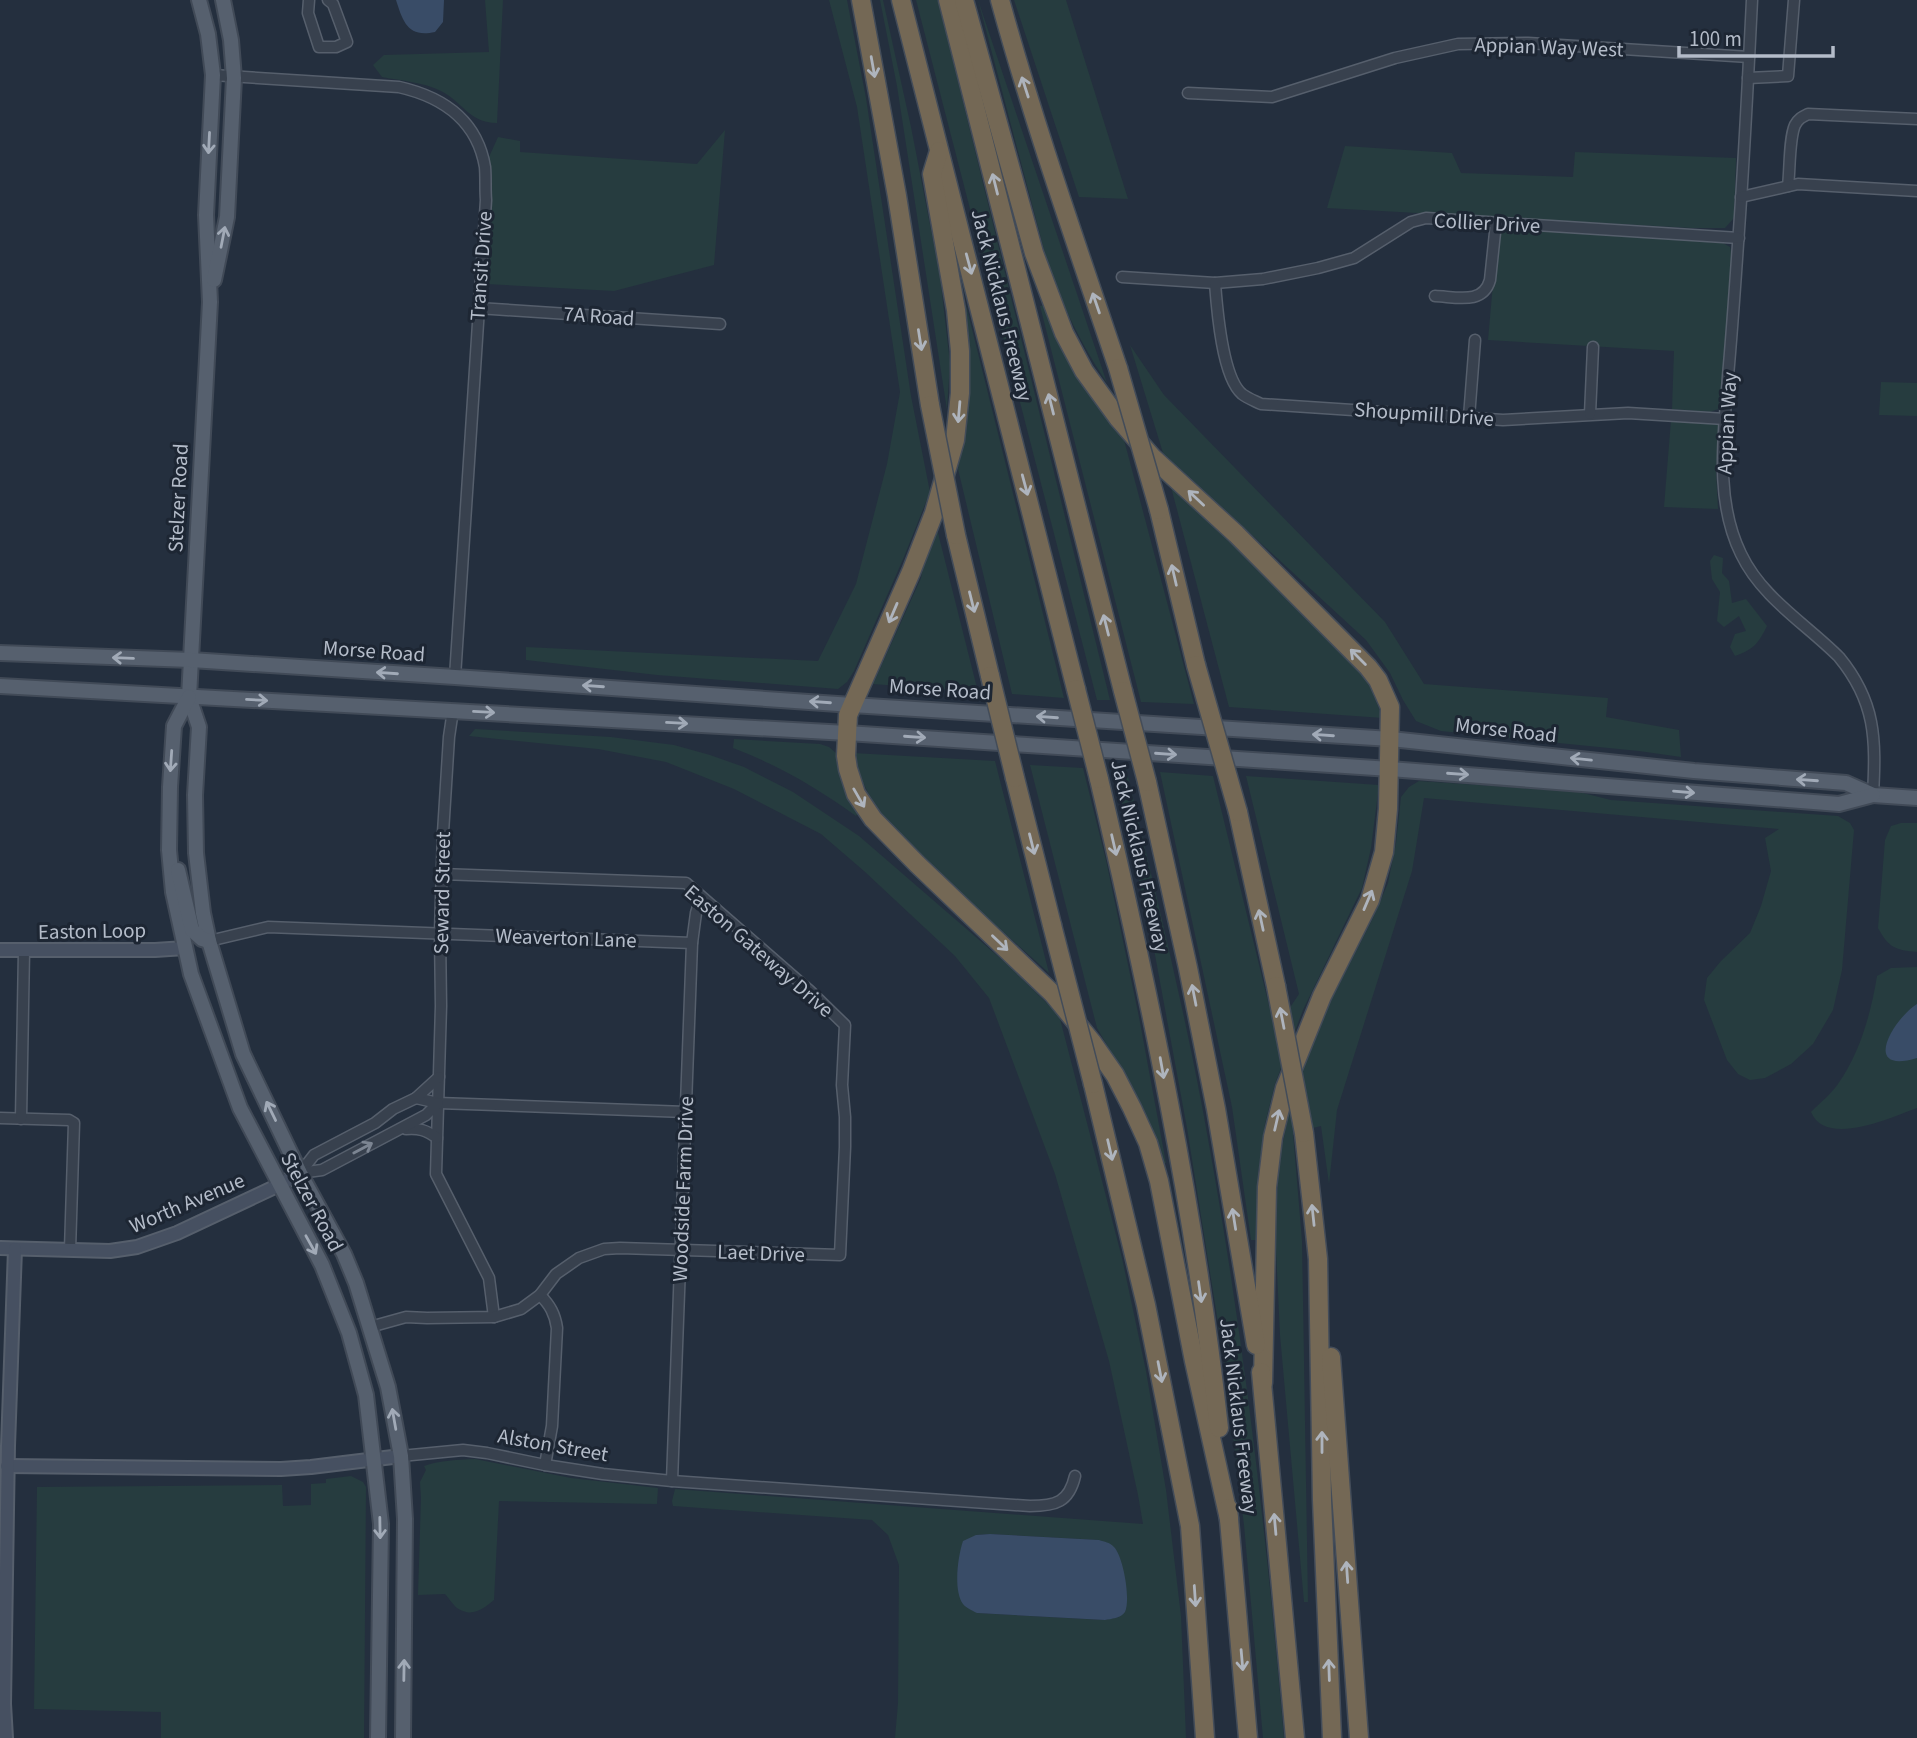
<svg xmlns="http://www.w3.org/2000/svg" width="1917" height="1738" viewBox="0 0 1917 1738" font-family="'Source Sans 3',sans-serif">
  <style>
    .green { fill: #263c3f; fill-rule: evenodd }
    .water { fill: #394c67 }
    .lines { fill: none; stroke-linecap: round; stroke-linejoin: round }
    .street-casing { stroke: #565f6c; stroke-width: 13 }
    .secondary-casing { stroke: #565f6c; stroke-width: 16 }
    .primary-casing { stroke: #414a57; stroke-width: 18 }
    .highway-casing { stroke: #434c59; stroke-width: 21 }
    .street { stroke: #38414e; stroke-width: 10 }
    .secondary { stroke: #465061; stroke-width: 12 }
    .primary { stroke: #56606e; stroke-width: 14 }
    .highway { stroke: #746855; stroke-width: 18 }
    .highway-bridge-casing { stroke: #434c59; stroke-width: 21; stroke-linecap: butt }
    .highway-bridge { stroke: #746855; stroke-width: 18 }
    .oneway { stroke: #aeb4bd }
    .oneway2 { stroke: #a1aab7 }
    .oneway3 { stroke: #7c8592 }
    .labels { text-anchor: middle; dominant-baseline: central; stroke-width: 6; stroke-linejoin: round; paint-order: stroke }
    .street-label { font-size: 21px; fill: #b4bcc9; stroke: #1d2633 }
  </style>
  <rect width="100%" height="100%" fill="#242f3e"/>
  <g class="green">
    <path d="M485 0H503L497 123C469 123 463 102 441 91 423 82 402 81 382 77L373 65 384 55 489 52Z"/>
    <path d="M829 0H847L866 98 911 396 930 492 904 557 854 671 847 682 838 689 657 675 526 660V647L818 661 856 584 887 464 900 392 857 107Z"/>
    <path d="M880 0H883L911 127 940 276 950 363 947 410 897 86Z"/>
    <path d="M916 0H938L1110 700H1097Z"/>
    <path d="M978 0 1107 383C1081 344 1064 309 1048 265Z"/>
    <path d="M1014 0H1066L1128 199 1079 197Z"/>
    <path d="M725 130 714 265 614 291 486 284 492 177 489 157 498 137 520 141V152L697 164Z"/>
    <path d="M1345 146 1452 153 1461 173 1573 177 1575 152 1736 158 1734 218 1725 228H1692L1327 208Z"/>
    <path d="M1498 227 1723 243 1730 247 1732 255 1721 408 1710 412 1672 409 1674 351 1488 340Z"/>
    <path d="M962 305H966L1064 698 1012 694 958 469 965 425Z"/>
    <path d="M1046 305C1070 352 1088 396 1123 436L1194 704 1141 702 1040 306Z"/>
    <path d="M1130 345 1164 395 1385 622 1424 684 1608 698 1606 717 1679 730 1681 757 1639 751 1441 731 1416 721 1403 700 1390 673 1366 640 1163 453Z"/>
    <path d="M1881 382 1917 383V416L1879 415Z"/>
    <path d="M1671 420 1713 422 1720 426 1716 471 1718 509 1664 507Z"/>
    <path d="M1171 487 1239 548 1353 661 1368 682 1383 718 1229 707Z"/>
    <path d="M937 529 978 692 873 684 921 578 925 557Z"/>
    <path d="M1714 555 1723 558 1722 573 1729 581 1732 603 1746 599 1767 626C1758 644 1754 649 1735 656L1730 647 1735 634 1746 631 1739 616 1724 627 1717 621 1720 592 1712 579 1710 561Z"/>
    <path d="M475 729 611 737 674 745 710 755 744 767 793 792 859 836 1007 964 1059 1015 1122 1258 1146 1371 1166 1490 1181 1616 1186 1738H895L898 1703 899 1565 888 1535 872 1520 673 1506 672 1501 675 1489 1143 1524 1138 1495 1109 1361 1055 1174 989 998 955 956 864 871 821 834 734 789 666 762 598 749 469 736ZM990 1534 1099 1540 1119 1617 1104 1620 977 1613 976 1535Z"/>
    <path d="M734 739 820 744 829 747 836 753 859 812 856 816C817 788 778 765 733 748Z"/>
    <path d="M853 753 995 761 1049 973C1021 948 993 923 965 898 919 857 867 815 853 753Z"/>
    <path d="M1030 765 1083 768 1106 860 1139 1017 1166 1163H1163L1130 1085 1097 1028Z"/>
    <path d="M1114 768H1126C1156 895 1188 1022 1210 1150 1245 1345 1267 1541 1284 1738H1263L1244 1525 1223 1354 1187 1128 1153 944Z"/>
    <path d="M1160 772 1213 776 1275 1030 1299 994 1246 776 1379 785 1371 848 1362 888 1303 1010 1275 1084 1265 1124 1258 1174 1257 1240H1251L1232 1107Z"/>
    <path d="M1419 781 1579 792 1611 800 1838 816 1850 823 1854 830 1842 970 1833 1010 1813 1044 1791 1064 1765 1078 1750 1080 1738 1074 1727 1060 1704 1000 1707 978 1721 961 1750 933 1761 906 1771 871 1765 838 1779 829 1424 798 1412 871 1337 1110 1329 1184 1321 1126 1293 1133 1302 1241 1308 1602H1304L1280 1335 1275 1229 1279 1161 1288 1118 1310 1042 1373 918 1388 883 1396 843 1401 797 1409 787Z"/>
    <path d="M1901 823H1917V952C1895 950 1889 948 1878 928L1885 840 1891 826Z"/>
    <path d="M1917 967V1108C1892 1117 1826 1148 1811 1112 1820 1103 1831 1094 1838 1084 1860 1053 1871 1013 1877 976L1891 968Z"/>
    <path d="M475 1459 571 1478 658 1488 657 1504 499 1501 494 1600C483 1609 472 1618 457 1608 453 1605 449 1598 445 1594L418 1595 421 1498 420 1482 426 1470 424 1466C441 1460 457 1460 475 1459Z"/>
    <path d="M351 1476 363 1482 366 1487 364 1738H161V1712L34 1709 37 1487 282 1485 283 1506 311 1505V1484L326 1483V1479Z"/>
  </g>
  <g class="water">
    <path d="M396 0H444L443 22 435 32C408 38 403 22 396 0Z"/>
    <path d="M1917 1004V1058C1861 1075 1892 1020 1917 1004Z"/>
    <path d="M990 1534 1099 1540C1105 1542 1109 1542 1114 1547 1123 1556 1131 1599 1125 1612 1121 1618 1111 1619 1105 1620L977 1613C973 1611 966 1608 963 1604 953 1590 958 1556 963 1541L976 1535Z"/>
  </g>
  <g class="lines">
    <defs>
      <g id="street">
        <path d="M309 0 308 13 319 47H336L347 42 333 4 328 0"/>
        <path d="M1752 0C1748 81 1744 163 1738 244 1735 288 1732 332 1728 376 1724 435 1714 499 1741 554 1762 598 1805 623 1839 657 1876 702 1876 739 1873 795"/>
        <path d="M213 75 399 87C443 97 477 120 485 167 486 178 485 189 486 200L455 677"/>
        <path d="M1748 78 1788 76 1794 0"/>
        <path d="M1188 93 1272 97 1395 58 1458 44 1528 43 1749 57"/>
        <path d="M1788 186C1790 171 1789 138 1795 125 1798 119 1802 117 1808 114L1917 119"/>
        <path d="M1741 197 1798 184 1917 191"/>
        <path d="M1122 277 1215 283 1263 279 1318 268 1354 258 1411 222 1426 218 1739 238"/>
        <path d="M1215 283C1217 309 1222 377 1242 394 1247 398 1255 401 1261 404L1503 420 1628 413 1725 419"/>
        <path d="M1435 296C1457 297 1483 305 1490 280L1496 223"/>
        <path d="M478 308 720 324"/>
        <path d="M1590 414 1593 347"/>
        <path d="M1469 417 1475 340"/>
        <path d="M453 710 449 737 443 833 440 933 441 1006 436 1174 489 1278 494 1317"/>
        <path d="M209 941 268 927 692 943"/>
        <path d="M416 1098 438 1103 686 1112"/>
        <path d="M0 1118 69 1120 74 1123 70 1250"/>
        <path d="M21 1119 24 951"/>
        <path d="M406 1129C419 1128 426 1130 437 1138"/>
        <path d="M300 1173 314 1155 375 1123 393 1109 416 1098 439 1077"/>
        <path d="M300 1173 322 1170 426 1115 438 1103"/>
        <path d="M540 1295C550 1305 555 1314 557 1328L552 1426 545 1465"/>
        <path d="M370 1327 406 1317 427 1318 494 1317 521 1309 540 1295 556 1274 579 1258 604 1249 620 1248 840 1255 845 1147V1117L842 1085 845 1025 810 991 686 883 441 874"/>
        <path d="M401 1456 463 1450 487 1453 545 1465 603 1474 672 1481 1030 1506C1056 1506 1069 1502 1075 1476"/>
        <path d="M672 1481 692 943 696 913 701 897"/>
      </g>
      <g id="secondary">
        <path d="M0 950H155L185 948"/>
        <path d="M0 1248 110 1251 137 1247 177 1233 279 1185 300 1173"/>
        <path d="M7 1466 281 1469 311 1467 401 1456"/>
        <path d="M6 1738 4 1704 8 1446 15 1249"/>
      </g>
      <g id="primary">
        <path d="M199 0 208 34 213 75 206 215 210 302 189 697 199 727 195 795 196 853 203 913 209 941 243 1054 300 1173 344 1254 356 1283 388 1387 401 1456 405 1519 403 1738"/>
        <path d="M214 280 227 217 234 78 231 40 223 0"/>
        <path d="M0 653 191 660 455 677 852 705 1391 739 1694 771 1846 783 1873 795 1917 798"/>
        <path d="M0 686 847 733 1390 769 1839 804 1873 795"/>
        <path d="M189 697 174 726 170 787 169 850 173 892 191 974 240 1108 322 1265 349 1333 366 1395 381 1524 378 1738"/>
        <path d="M178 870 192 930 202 939 209 941"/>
      </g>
      <g id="highway">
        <path d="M861 0 897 196 930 405"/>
        <path d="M901 0 1076 689"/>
        <path d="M948 0 1123 691"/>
        <path d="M964 0 1034 253 1064 333 1084 371 1118 418 1152 457 1236 534 1368 667 1378 680 1390 707 1388 809 1384 852 1370 900 1322 996 1285 1088 1273 1137 1267 1187 1263 1383"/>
        <path d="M1000 0C1034 124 1077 246 1118 368"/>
        <path d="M939 151 932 174 956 310 960 351V393L955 440 934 513 911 572 848 715 846 756 848 769 856 794 873 819 917 864 1053 994 1092 1042 1115 1075 1132 1108 1148 1143 1159 1181 1194 1361 1229 1519"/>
        <path d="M1159 510 1196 665"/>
        <path d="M956 535 990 676"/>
        <path d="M1015 778 1052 925"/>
        <path d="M1099 779C1149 993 1195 1209 1219 1428"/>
        <path d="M1147 782 1188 968 1216 1109 1256 1345"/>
        <path d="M1238 812 1276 986"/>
        <path d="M1093 1084 1146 1305 1190 1526 1205 1738"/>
        <path d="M1304 1133 1318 1259 1322 1500 1332 1738"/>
        <path d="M1331 1357 1359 1738"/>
        <path d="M1261 1372 1295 1738"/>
        <path d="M1228 1508 1248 1738"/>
      </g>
    </defs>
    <use href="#street" class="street-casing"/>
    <use href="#secondary" class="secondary-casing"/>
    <use href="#primary" class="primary-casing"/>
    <use href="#highway" class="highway-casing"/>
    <use href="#street" class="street"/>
    <use href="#secondary" class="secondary"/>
    <use href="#primary" class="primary"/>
    <use href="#highway" class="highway"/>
    <defs>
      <g id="highway-bridge">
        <path d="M1118 368 1159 510"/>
        <path d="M930 405 956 535"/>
        <path d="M1196 665 1238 812"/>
        <path d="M990 676 1015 778"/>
        <path d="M1076 689 1099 779"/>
        <path d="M1123 691 1147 782"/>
        <path d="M1052 925 1093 1084"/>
        <path d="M1276 986 1304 1133"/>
      </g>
    </defs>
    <use href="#highway-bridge" class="highway-bridge-casing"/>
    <use href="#highway-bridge" class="highway-bridge"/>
  </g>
  <defs><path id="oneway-shaft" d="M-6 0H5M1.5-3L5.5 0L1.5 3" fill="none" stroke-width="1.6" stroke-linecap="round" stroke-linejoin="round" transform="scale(1.75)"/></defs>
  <g class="oneway">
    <use href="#oneway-shaft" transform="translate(873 67) rotate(80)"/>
    <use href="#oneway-shaft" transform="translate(1025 87) rotate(-108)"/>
    <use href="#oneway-shaft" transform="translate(995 184) rotate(-104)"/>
    <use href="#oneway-shaft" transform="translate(969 264) rotate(75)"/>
    <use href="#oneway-shaft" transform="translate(1096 303) rotate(-109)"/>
    <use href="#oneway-shaft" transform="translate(920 340) rotate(81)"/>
    <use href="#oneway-shaft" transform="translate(1051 404) rotate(-104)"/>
    <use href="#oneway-shaft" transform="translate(959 412) rotate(95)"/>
    <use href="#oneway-shaft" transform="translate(1025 485) rotate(75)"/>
    <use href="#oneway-shaft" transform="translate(1196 498) rotate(-137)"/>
    <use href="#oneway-shaft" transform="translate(1174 575) rotate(-103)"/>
    <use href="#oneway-shaft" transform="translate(972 602) rotate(76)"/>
    <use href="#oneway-shaft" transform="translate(893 613) rotate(113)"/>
    <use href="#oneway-shaft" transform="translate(1106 625) rotate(-104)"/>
    <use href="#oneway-shaft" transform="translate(1358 657) rotate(-135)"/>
    <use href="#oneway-shaft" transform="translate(859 798) rotate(60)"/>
    <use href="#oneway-shaft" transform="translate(1032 844) rotate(76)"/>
    <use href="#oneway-shaft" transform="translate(1114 845) rotate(77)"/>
    <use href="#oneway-shaft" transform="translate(1368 900) rotate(-67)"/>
    <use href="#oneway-shaft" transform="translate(1261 920) rotate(-102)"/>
    <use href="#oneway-shaft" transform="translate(1000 943) rotate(44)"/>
    <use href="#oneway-shaft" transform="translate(1194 995) rotate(-101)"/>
    <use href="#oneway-shaft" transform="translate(1282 1018) rotate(-101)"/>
    <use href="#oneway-shaft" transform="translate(1162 1068) rotate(80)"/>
    <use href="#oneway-shaft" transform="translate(1277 1120) rotate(-77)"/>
    <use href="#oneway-shaft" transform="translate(1110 1150) rotate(77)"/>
    <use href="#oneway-shaft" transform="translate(1313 1215) rotate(-96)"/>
    <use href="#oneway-shaft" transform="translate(1234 1219) rotate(-99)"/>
    <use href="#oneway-shaft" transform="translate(1200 1292) rotate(82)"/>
    <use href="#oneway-shaft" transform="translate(1160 1372) rotate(79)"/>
    <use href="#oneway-shaft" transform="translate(1322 1442) rotate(-90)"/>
    <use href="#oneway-shaft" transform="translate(1275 1524) rotate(-95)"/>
    <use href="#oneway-shaft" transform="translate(1347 1572) rotate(-94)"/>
    <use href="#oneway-shaft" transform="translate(1195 1596) rotate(86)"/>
    <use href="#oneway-shaft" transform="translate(1242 1660) rotate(85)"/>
    <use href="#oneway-shaft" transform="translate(1329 1670) rotate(-92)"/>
  </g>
  <g class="oneway2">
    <use href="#oneway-shaft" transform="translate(209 143) rotate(93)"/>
    <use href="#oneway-shaft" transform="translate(223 237) rotate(-79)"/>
    <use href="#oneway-shaft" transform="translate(123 658) rotate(-178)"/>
    <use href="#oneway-shaft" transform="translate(387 673) rotate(-176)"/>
    <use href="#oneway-shaft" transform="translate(593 686) rotate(-176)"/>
    <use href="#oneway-shaft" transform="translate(257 700) rotate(3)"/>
    <use href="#oneway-shaft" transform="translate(820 702) rotate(-176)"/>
    <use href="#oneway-shaft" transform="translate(484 712) rotate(3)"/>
    <use href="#oneway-shaft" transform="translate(1047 717) rotate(-176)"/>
    <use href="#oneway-shaft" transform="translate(677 723) rotate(3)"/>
    <use href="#oneway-shaft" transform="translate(1323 735) rotate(-176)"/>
    <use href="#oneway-shaft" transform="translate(915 737) rotate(4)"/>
    <use href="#oneway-shaft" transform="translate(1166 754) rotate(4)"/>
    <use href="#oneway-shaft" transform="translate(1581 759) rotate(-174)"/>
    <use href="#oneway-shaft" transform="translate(171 761) rotate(94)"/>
    <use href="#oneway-shaft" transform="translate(1458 774) rotate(4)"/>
    <use href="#oneway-shaft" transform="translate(1807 780) rotate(-176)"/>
    <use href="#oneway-shaft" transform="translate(1684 792) rotate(5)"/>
    <use href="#oneway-shaft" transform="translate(271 1111) rotate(-116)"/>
    <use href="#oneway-shaft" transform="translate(311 1245) rotate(61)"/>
    <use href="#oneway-shaft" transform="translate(394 1419) rotate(-100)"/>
    <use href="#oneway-shaft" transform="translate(380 1528) rotate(89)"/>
    <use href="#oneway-shaft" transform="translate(404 1670) rotate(-89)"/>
  </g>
  <use class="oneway3" href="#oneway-shaft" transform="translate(363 1148) rotate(-28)"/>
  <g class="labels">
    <g class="street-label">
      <text transform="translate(1549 47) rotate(2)">Appian Way West</text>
      <text transform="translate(1487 223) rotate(3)">Collier Drive</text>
      <text transform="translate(481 266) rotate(-86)">Transit Drive</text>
      <text transform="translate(1002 305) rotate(76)">Jack Nicklaus Freeway</text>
      <text transform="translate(599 316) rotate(4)">7A Road</text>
      <text transform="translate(1424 414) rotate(4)">Shoupmill Drive</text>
      <text transform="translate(1727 423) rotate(-87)">Appian Way</text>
      <text transform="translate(178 498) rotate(-87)">Stelzer Road</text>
      <text transform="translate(374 651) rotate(4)">Morse Road</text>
      <text transform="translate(940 689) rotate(4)">Morse Road</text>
      <text transform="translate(1506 730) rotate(6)">Morse Road</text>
      <text transform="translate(1140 856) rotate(77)">Jack Nicklaus Freeway</text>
      <text transform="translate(442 893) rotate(-89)">Seward Street</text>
      <text transform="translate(92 931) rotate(-1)">Easton Loop</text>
      <text transform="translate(566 938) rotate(2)">Weaverton Lane</text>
      <text transform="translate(759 951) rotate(41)">Easton Gateway Drive</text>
      <text transform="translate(683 1189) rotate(-88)">Woodside Farm Drive</text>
      <text transform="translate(312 1202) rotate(62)">Stelzer Road</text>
      <text transform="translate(187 1203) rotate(-23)">Worth Avenue</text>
      <text transform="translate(761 1253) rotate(2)">Laet Drive</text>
      <text transform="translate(1239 1416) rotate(83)">Jack Nicklaus Freeway</text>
      <text transform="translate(553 1445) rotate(10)">Alston Street</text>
    </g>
  </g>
  <path d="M1679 46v10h154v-10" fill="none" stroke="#b4bcc9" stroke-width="3.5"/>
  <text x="1689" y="46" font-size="21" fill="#b4bcc9" stroke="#1d2633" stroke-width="5" paint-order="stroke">100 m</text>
</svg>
